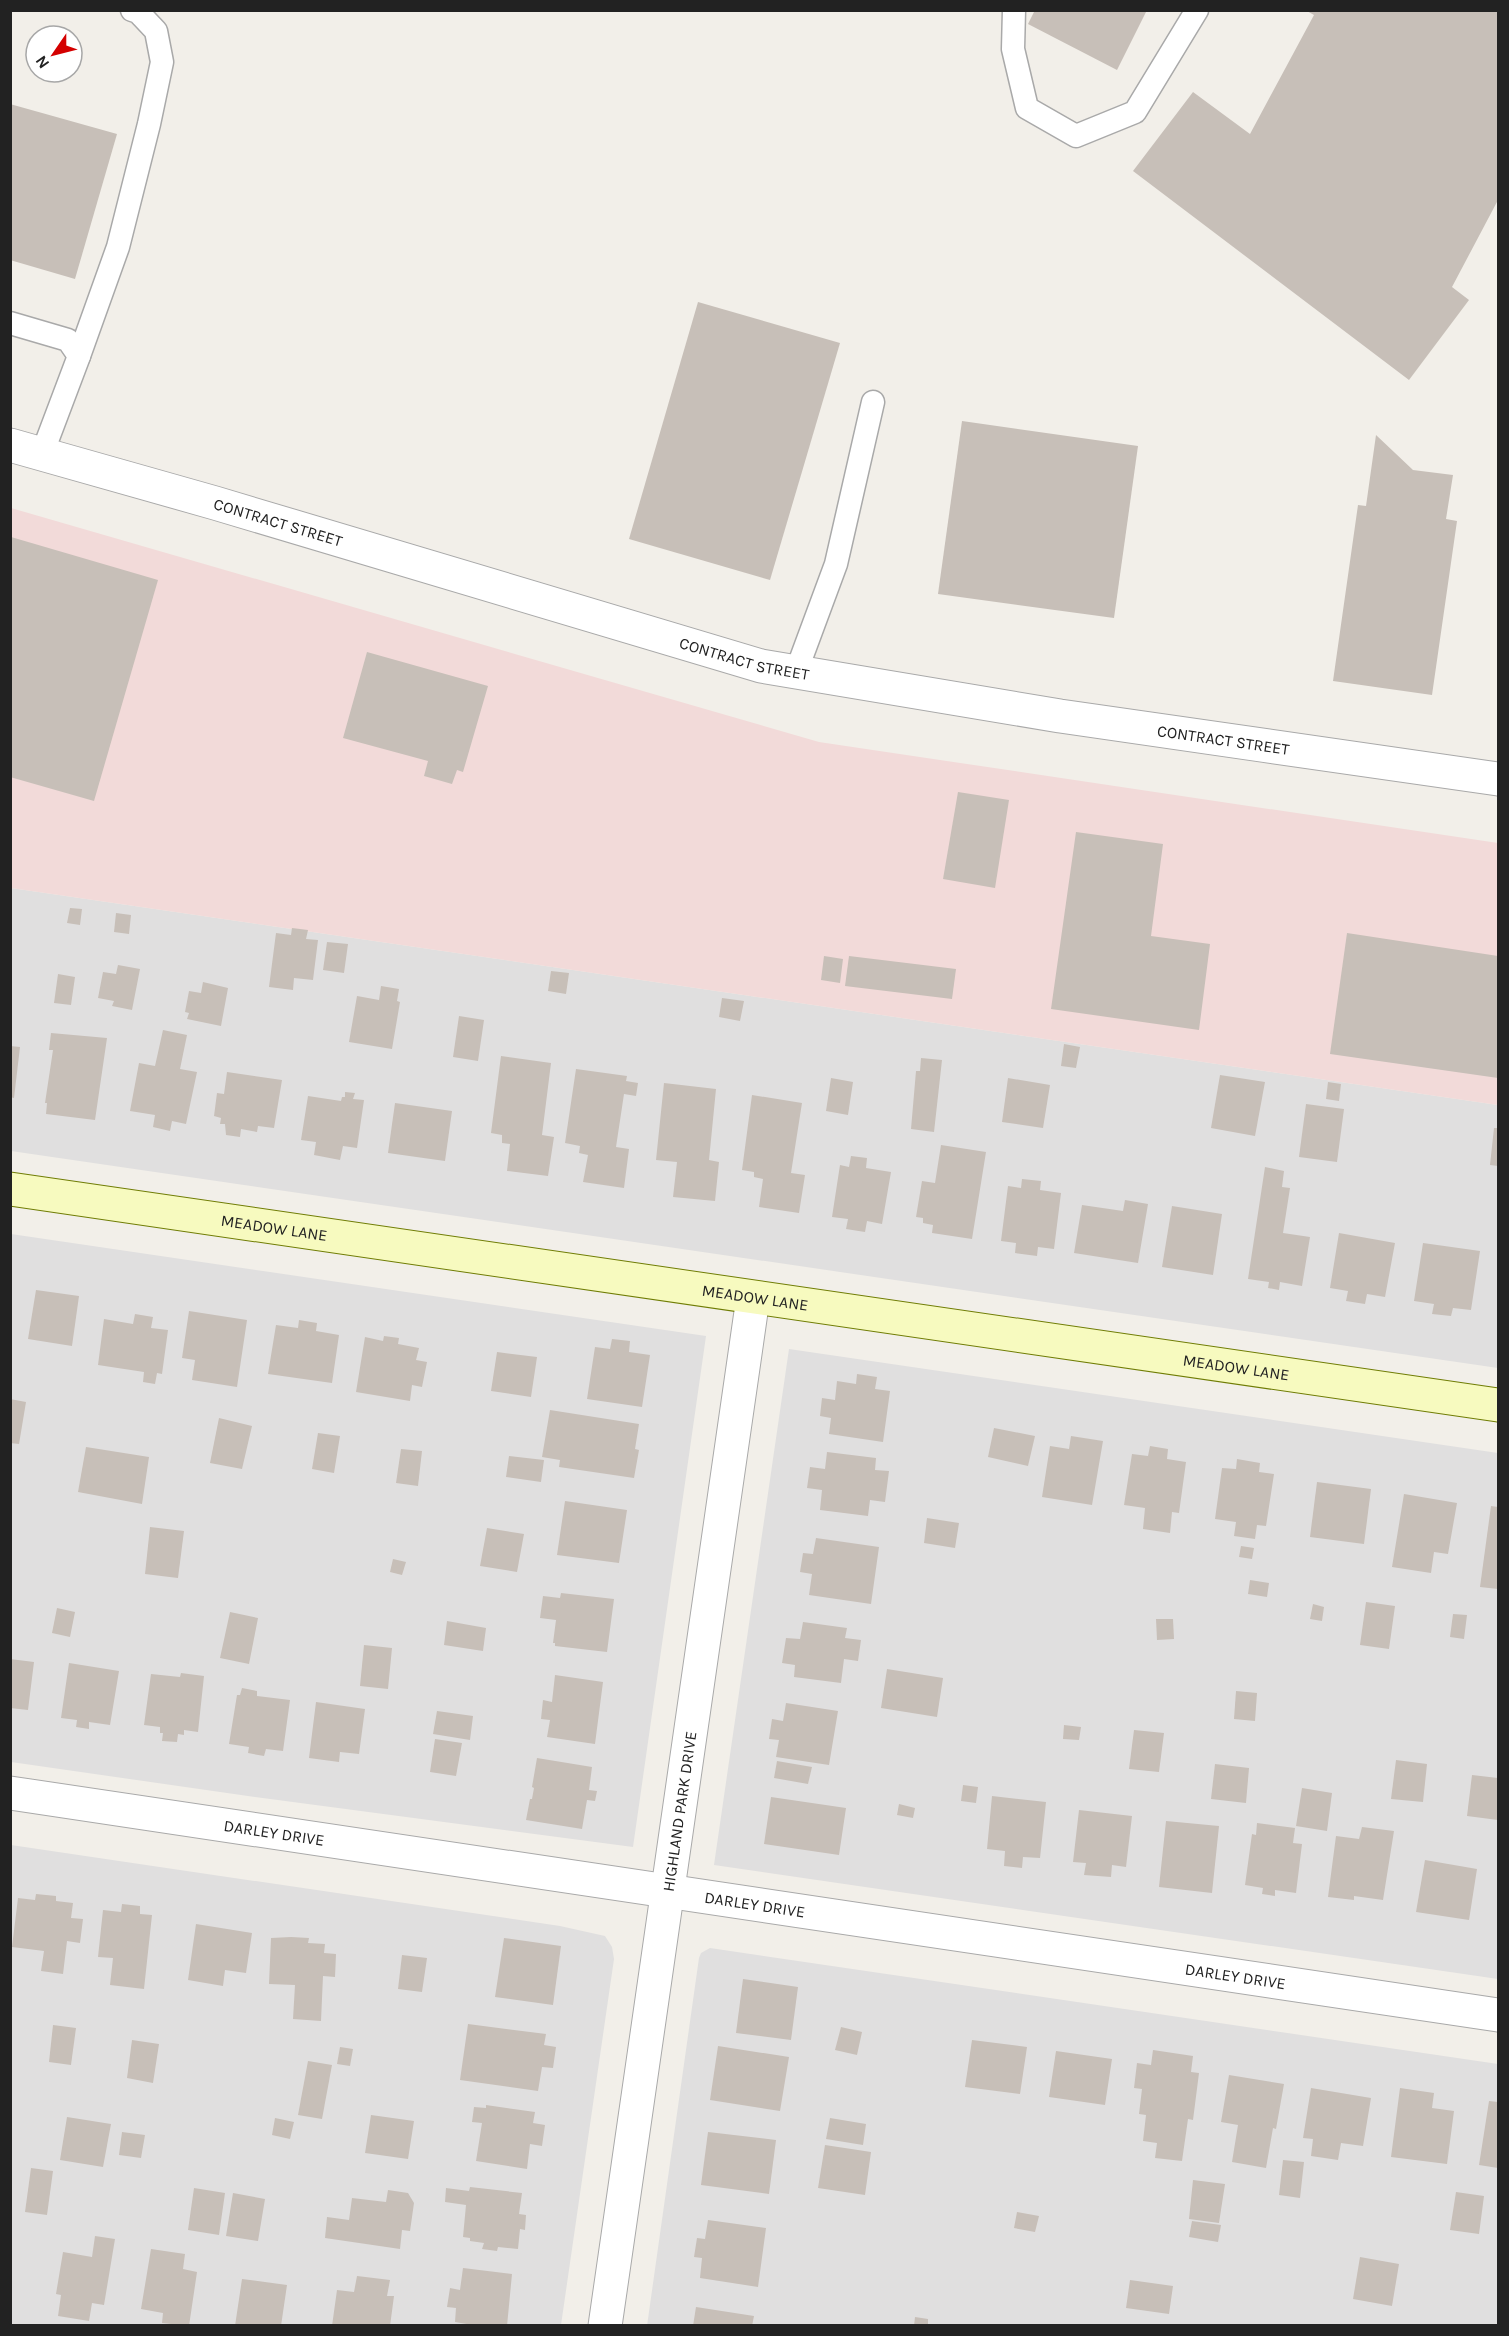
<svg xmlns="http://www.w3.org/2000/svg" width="1509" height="2336" viewBox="0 0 1509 2336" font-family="Karla,sans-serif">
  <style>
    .residential { fill: #e0dfdf }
    .commercial { fill: #f2dad9 }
    .building { fill: #c7bfb8 }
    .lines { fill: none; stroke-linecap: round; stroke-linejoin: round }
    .lane-casing { stroke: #a9a9a9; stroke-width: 25 }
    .street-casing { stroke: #a9a9a9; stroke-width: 35 }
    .secondary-casing { stroke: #707d05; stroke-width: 35 }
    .lane { stroke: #fff; stroke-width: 22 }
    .street { stroke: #fff; stroke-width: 33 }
    .secondary { stroke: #f7fabf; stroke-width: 33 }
    .labels { text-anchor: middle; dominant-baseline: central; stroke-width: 4.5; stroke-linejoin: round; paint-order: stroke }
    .street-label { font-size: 16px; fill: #222; stroke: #fff }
  </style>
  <rect width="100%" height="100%" fill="#f2efe9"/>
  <g class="residential">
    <path d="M11 888 1498 1105V1368L11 1151Z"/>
    <path d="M11 1234 706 1336 633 1847 255 1797 11 1762Z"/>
    <path d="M789 1349 1498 1453V1979L714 1865Z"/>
    <path d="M11 1845 560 1926 605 1936 612 1947 614 1959 561 2325 11 2326Z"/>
    <path d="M710 1948 1498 2064V2325L647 2326 699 1958 701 1953Z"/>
  </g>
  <path class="commercial" d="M11 508 819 742 1498 843V1105L11 888Z"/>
  <g class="building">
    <path d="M1035 10H1147L1117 70 1028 24Z"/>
    <path d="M1305 10H1498V200L1452 287 1469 300 1409 380 1133 171 1193 92 1250 134 1314 15Z"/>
    <path d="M10 104 117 134 75 279 10 260Z"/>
    <path d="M698 302 840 343 770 580 629 539Z"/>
    <path d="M962 421 1138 446 1114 618 938 594Z"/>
    <path d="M1376 435 1413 470 1453 475 1446 519 1457 521 1432 695 1333 681 1358 505 1366 506Z"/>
    <path d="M11 537 158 580 94 801 10 777Z"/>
    <path d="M367 652 488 686 463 772 457 770 452 784 424 776 428 761 343 738Z"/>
    <path d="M958 792 1009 800 995 888 943 879Z"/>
    <path d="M1076 832 1163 844 1151 936 1210 944 1199 1030 1051 1009Z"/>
    <path d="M70 908 82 909 80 925 67 923Z"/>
    <path d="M116 913 131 915 129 934 114 932Z"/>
    <path d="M292 928 308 930 306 939 318 940 313 980 294 978 293 990 269 987 276 933 291 935Z"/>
    <path d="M1347 933 1498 956V1078L1330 1054Z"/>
    <path d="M327 942 348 944 344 973 323 970Z"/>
    <path d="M824 956 843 959 840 983 821 980Z"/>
    <path d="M849 956 956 969 952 999 845 986Z"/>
    <path d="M118 965 140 969 132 1010 112 1006 114 1001 98 998 103 972 116 974Z"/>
    <path d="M551 971 569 973 566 994 548 991Z"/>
    <path d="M58 974 75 977 71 1005 54 1003Z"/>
    <path d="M203 982 228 988 221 1026 187 1019 189 1013 185 1012 189 991 201 993Z"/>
    <path d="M381 986 399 989 397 1001 400 1002 392 1049 349 1042 357 996 379 1000Z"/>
    <path d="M722 998 744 1001 740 1021 719 1017Z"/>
    <path d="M459 1016 484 1020 478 1061 453 1057Z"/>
    <path d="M163 1030 187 1035 180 1069 197 1072 186 1124 172 1121 170 1131 153 1127 155 1115 130 1111 139 1063 155 1066Z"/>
    <path d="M51 1033 107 1038 95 1120 46 1114 47 1103H45L53 1050H49Z"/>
    <path d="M1064 1044 1080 1047 1076 1068 1061 1066Z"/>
    <path d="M10 1046 20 1047 14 1098 10 1097Z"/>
    <path d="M501 1056 551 1063 542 1135 554 1137 548 1176 507 1171 510 1144 502 1143V1135L491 1133Z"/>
    <path d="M921 1058 942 1060 934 1132 911 1129 916 1071H920Z"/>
    <path d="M576 1069 627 1076 626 1081 638 1083 636 1096 624 1094 616 1147 629 1149 624 1188 583 1182 588 1155 579 1153 580 1146 565 1143Z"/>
    <path d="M227 1072 282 1080 274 1128 258 1126 257 1132 241 1129 240 1137 226 1135 225 1124H220L221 1118 214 1116 217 1093 224 1094Z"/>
    <path d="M1220 1075 1265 1082 1255 1136 1211 1128Z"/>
    <path d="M831 1078 853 1082 848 1115 826 1111Z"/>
    <path d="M1008 1078 1050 1085 1043 1128 1002 1122Z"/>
    <path d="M1328 1082 1341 1084 1339 1101 1326 1099Z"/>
    <path d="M664 1083 716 1089 709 1160 719 1162 715 1201 673 1197 677 1162 656 1160Z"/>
    <path d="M345 1092 355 1093 353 1099 364 1100 357 1148 343 1146 340 1160 314 1155 316 1142 301 1140 308 1096 341 1101 342 1097H345Z"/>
    <path d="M752 1095 802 1103 791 1173 805 1175 799 1213 759 1207 763 1179 754 1177V1172L742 1170Z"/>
    <path d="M395 1103 452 1111 445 1161 388 1153Z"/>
    <path d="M1306 1104 1344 1109 1337 1162 1299 1157Z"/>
    <path d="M1494 1128H1498V1166L1490 1165Z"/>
    <path d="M941 1145 986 1152 972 1239 932 1233 933 1225 923 1223V1218L916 1217 922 1181 935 1183Z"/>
    <path d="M851 1156 867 1158 866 1168 891 1172 882 1224 867 1221 865 1232 846 1229 848 1219 832 1217 840 1165 849 1167Z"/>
    <path d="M1265 1167 1284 1171 1282 1187 1290 1188 1283 1233 1310 1237 1302 1286 1280 1282 1279 1290 1268 1288 1269 1282 1248 1279Z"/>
    <path d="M1022 1179 1041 1181 1040 1190 1061 1193 1054 1249 1038 1247 1037 1256 1015 1253 1016 1243 1001 1241 1008 1186 1021 1188Z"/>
    <path d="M1125 1200 1148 1204 1138 1263 1074 1253 1082 1205 1123 1211Z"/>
    <path d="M1172 1206 1222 1214 1213 1275 1162 1267Z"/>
    <path d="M1339 1233 1395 1243 1385 1297 1367 1294 1365 1304 1346 1301 1348 1291 1330 1288Z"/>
    <path d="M1423 1243 1480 1251 1471 1310 1453 1308 1451 1316 1432 1314 1434 1304 1414 1301Z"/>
    <path d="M36 1290 79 1296 72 1346 28 1339Z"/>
    <path d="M189 1311 247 1320 237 1387 192 1380 195 1360 182 1358Z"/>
    <path d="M135 1314 153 1317 151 1328 168 1330 162 1374 157 1373 155 1384 143 1382 144 1372 98 1365 104 1319 133 1324Z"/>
    <path d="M299 1320 317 1323 316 1331 339 1335 332 1383 268 1374 276 1325 298 1328Z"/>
    <path d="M384 1336 399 1338 398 1344 419 1348 416 1360 427 1362 422 1387 412 1385 410 1401 356 1392 365 1337 383 1341Z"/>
    <path d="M612 1339 630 1341 629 1352 650 1355 642 1407 587 1399 595 1347 610 1349Z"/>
    <path d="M497 1352 537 1357 531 1397 491 1391Z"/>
    <path d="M857 1374 877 1377 875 1389 890 1391 883 1442 829 1434 831 1418 820 1416 822 1398 835 1400 837 1381 856 1384Z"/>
    <path d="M10 1399 26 1402 19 1444 10 1443Z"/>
    <path d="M550 1410 639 1424 635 1449 639 1450 634 1478 559 1467 560 1460 542 1457Z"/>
    <path d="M219 1418 252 1426 242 1469 210 1463Z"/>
    <path d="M994 1428 1035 1436 1028 1466 988 1457Z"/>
    <path d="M318 1433 340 1436 334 1473 312 1469Z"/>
    <path d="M1071 1436 1103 1441 1092 1505 1042 1497 1050 1446 1069 1449Z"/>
    <path d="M1150 1446 1168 1449 1167 1459 1186 1462 1179 1513 1172 1512 1170 1533 1143 1529 1145 1508 1124 1505 1132 1454 1148 1456Z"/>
    <path d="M86 1447 149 1457 142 1504 78 1492Z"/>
    <path d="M401 1449 422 1451 418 1486 396 1483Z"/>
    <path d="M827 1452 876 1458 875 1470 889 1471 885 1502 870 1500 868 1516 820 1510 822 1490 807 1488 810 1467 825 1469Z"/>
    <path d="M509 1456 544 1460 541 1482 506 1477Z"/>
    <path d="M1237 1459 1260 1463 1259 1472 1274 1474 1266 1526 1257 1525 1255 1539 1234 1536 1236 1522 1215 1519 1222 1468 1236 1469Z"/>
    <path d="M1317 1482 1371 1489 1364 1544 1310 1537Z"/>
    <path d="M1404 1494 1457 1503 1448 1554 1434 1552 1431 1573 1392 1567Z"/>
    <path d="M565 1501 627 1510 619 1563 557 1555Z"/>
    <path d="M1491 1506 1498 1507V1589L1480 1587Z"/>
    <path d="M927 1518 959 1523 955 1548 924 1543Z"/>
    <path d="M150 1527 184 1531 178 1578 145 1574Z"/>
    <path d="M487 1528 524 1534 517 1572 480 1566Z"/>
    <path d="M816 1538 879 1547 871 1604 809 1595 812 1574 800 1572 803 1553 813 1554Z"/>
    <path d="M1241 1546 1254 1548 1252 1559 1239 1557Z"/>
    <path d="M393 1559 406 1562 402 1575 390 1572Z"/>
    <path d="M1250 1580 1269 1583 1267 1597 1248 1594Z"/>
    <path d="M561 1593 614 1599 607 1652 555 1646V1643H553L556 1620 540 1618 543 1596 560 1598Z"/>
    <path d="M1366 1602 1395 1606 1389 1649 1360 1645Z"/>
    <path d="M1313 1604 1324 1607 1322 1621 1310 1619Z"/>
    <path d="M57 1608 75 1612 70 1637 52 1633Z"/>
    <path d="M230 1612 258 1618 249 1664 220 1658Z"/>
    <path d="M1453 1614 1467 1615 1464 1639 1450 1637Z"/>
    <path d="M1156 1619H1173L1174 1639 1157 1640Z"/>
    <path d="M447 1621 486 1628 483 1651 444 1645Z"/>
    <path d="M803 1622 847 1628 845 1638 861 1640 858 1661 844 1659 841 1683 794 1677 795 1665 782 1663 786 1638 800 1639Z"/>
    <path d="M364 1645 392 1648 388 1689 360 1686Z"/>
    <path d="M10 1659 34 1662 28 1710 10 1708Z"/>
    <path d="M69 1663 119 1671 110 1725 89 1722V1729L76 1727 77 1720 61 1718Z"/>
    <path d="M887 1669 943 1678 937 1717 881 1708Z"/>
    <path d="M181 1673 204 1676 198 1732 184 1730V1735L178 1734 177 1742 162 1741 163 1733H160V1727L144 1725 151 1674 180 1677Z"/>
    <path d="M555 1675 603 1682 595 1744 547 1737 550 1720 541 1719 543 1700 552 1702Z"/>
    <path d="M242 1688 257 1691V1696L290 1700 283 1751 266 1749 264 1756 248 1753 249 1747 229 1744 237 1695H240Z"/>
    <path d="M1236 1691 1257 1693 1255 1721 1234 1719Z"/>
    <path d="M316 1702 365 1709 359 1754 340 1752 339 1762 309 1758Z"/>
    <path d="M786 1703 838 1711 829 1765 776 1757 779 1740 769 1739 772 1719 783 1721Z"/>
    <path d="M437 1711 473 1716 470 1740 433 1734Z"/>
    <path d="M1064 1725 1081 1727 1079 1740 1063 1739Z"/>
    <path d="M1134 1730 1164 1733 1159 1772 1129 1769Z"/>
    <path d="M435 1739 462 1743 456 1776 430 1772Z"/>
    <path d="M537 1758 592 1767 589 1790 597 1791 595 1801 587 1800 582 1829 526 1820 530 1799H532L534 1788 532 1787Z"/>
    <path d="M1396 1760 1427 1764 1423 1802 1391 1799Z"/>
    <path d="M777 1761 812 1767 808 1784 774 1778Z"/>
    <path d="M1215 1764 1249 1768 1246 1803 1211 1799Z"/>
    <path d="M1472 1775 1498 1778V1820L1467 1816Z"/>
    <path d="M963 1785 978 1787 976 1803 961 1801Z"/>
    <path d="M1302 1788 1332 1793 1327 1831 1296 1826Z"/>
    <path d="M992 1796 1046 1802 1040 1858 1023 1857 1022 1868 1004 1866 1005 1851 987 1849Z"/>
    <path d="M771 1797 846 1808 839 1855 764 1844Z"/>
    <path d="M899 1804 915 1808 913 1818 897 1815Z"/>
    <path d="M1079 1810 1132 1816 1126 1867 1112 1865 1111 1877 1084 1875 1086 1863 1073 1862Z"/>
    <path d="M1166 1821 1219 1826 1212 1893 1159 1887Z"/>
    <path d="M1257 1823 1295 1828 1293 1843 1302 1844 1296 1893 1275 1890V1896L1262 1894 1263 1888 1245 1885 1252 1834 1256 1835Z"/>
    <path d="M1362 1827 1394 1831 1383 1900 1354 1896V1900L1328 1897 1336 1836 1359 1839Z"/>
    <path d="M1425 1860 1477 1869 1469 1920 1416 1912Z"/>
    <path d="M36 1894 56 1896V1901L73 1903 71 1918 83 1919 80 1943 67 1941 63 1974 41 1971 44 1951 12 1947 18 1898 35 1900Z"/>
    <path d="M122 1904 140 1906V1914L152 1915 144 1989 110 1985 113 1958 98 1957 103 1910 121 1912Z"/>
    <path d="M196 1924 252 1933 246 1973 225 1970 223 1986 188 1980Z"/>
    <path d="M291 1937 309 1938 308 1943 325 1944 324 1953 336 1954 335 1977 323 1976 321 2021 293 2019 295 1985 269 1984 271 1938Z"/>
    <path d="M504 1938 561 1946 553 2005 495 1997Z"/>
    <path d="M402 1955 427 1958 422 1992 398 1989Z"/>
    <path d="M743 1979 798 1987 791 2040 736 2033Z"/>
    <path d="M468 2024 546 2034 544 2045 556 2047 553 2068 542 2067 538 2091 460 2080Z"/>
    <path d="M53 2025 76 2028 71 2065 49 2062Z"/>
    <path d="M841 2027 862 2032 857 2055 835 2050Z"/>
    <path d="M132 2040 159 2044 153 2083 127 2078Z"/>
    <path d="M972 2040 1027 2047 1020 2094 965 2087Z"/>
    <path d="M718 2046 789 2057 780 2111 710 2100Z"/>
    <path d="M340 2047 353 2049 350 2066 337 2064Z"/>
    <path d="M1153 2050 1193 2056 1191 2072 1199 2073 1193 2120 1188 2119 1182 2161 1155 2158 1157 2143 1143 2141 1146 2115 1139 2114 1142 2089 1134 2088 1137 2063 1151 2065Z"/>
    <path d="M1056 2051 1112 2059 1105 2105 1049 2097Z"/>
    <path d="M308 2061 332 2065 322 2119 298 2115Z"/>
    <path d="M1229 2075 1284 2084 1276 2129 1273 2128 1266 2168 1232 2162 1238 2125 1221 2122Z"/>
    <path d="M1311 2088 1371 2098 1363 2146 1341 2143 1338 2160 1311 2156 1313 2139 1303 2138Z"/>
    <path d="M1400 2088 1434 2093 1432 2108 1454 2111 1447 2164 1391 2157Z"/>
    <path d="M1489 2101 1498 2102V2168L1479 2165Z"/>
    <path d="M486 2105 535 2112 533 2123 545 2125 542 2146 530 2144 527 2169 476 2161 482 2123 472 2122 474 2107 486 2108Z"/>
    <path d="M371 2115 414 2121 408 2159 365 2153Z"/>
    <path d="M67 2117 111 2124 103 2167 60 2160Z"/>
    <path d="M275 2118 294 2122 290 2139 272 2135Z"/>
    <path d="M830 2118 866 2124 863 2145 826 2139Z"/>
    <path d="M122 2132 145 2135 141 2158 119 2155Z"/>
    <path d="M708 2132 776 2140 769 2194 701 2185Z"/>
    <path d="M825 2145 871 2152 865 2195 818 2188Z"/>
    <path d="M1283 2160 1304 2162 1300 2198 1279 2195Z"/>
    <path d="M31 2168 53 2171 47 2215 25 2212Z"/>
    <path d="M1193 2180 1225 2184 1219 2223 1189 2219Z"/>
    <path d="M470 2187 522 2193 519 2214 526 2215 525 2230 520 2229 518 2249 498 2247 497 2251 482 2249 484 2243 470 2241V2238L463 2237 466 2205 445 2202 446 2188 469 2191Z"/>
    <path d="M194 2188 225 2193 219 2235 188 2230Z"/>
    <path d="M388 2190 408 2193 414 2203 410 2231 402 2230 400 2249 325 2238 327 2217 349 2220 352 2198 386 2202Z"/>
    <path d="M1456 2192 1484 2196 1479 2234 1450 2230Z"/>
    <path d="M233 2193 265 2199 258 2241 226 2236Z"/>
    <path d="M1017 2212 1039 2216 1035 2232 1014 2228Z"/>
    <path d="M708 2220 766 2228 758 2287 700 2278 702 2258 694 2257 697 2238 705 2239Z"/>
    <path d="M1192 2221 1221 2225 1218 2242 1189 2237Z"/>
    <path d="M95 2236 115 2239 104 2305 92 2303 89 2321 58 2316 61 2295 56 2294 63 2252 92 2257Z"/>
    <path d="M151 2249 185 2254 183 2269 197 2272 189 2326 162 2323 163 2313 141 2309Z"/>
    <path d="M1360 2257 1399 2264 1392 2306 1353 2299Z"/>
    <path d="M463 2268 512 2274 507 2326H478L455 2322 456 2308 447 2307 450 2288 460 2290Z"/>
    <path d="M357 2276 390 2280 387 2296H394L390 2326H332L337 2290 354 2292Z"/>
    <path d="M242 2279 287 2285 281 2326H235Z"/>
    <path d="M1130 2280 1173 2286 1169 2314 1126 2308Z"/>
    <path d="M696 2307 754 2316 752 2326H693Z"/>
    <path d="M915 2317 928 2319V2326H914Z"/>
  </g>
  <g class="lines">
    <defs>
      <g id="lane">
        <path d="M1014 10 1013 49 1027 108 1076 136 1135 112 1197 10"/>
        <path d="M10 323 68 340 79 356 42 454"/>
        <path d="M79 356 118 247 149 124 162 62 156 31 138 12 132 10"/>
        <path d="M796 672 836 564 873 402"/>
      </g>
      <g id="street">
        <path id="s1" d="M10 445 215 503 761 666 1060 716 1498 779"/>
        <path id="s2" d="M10 1793 1498 2015"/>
        <path id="s3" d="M605 2326 753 1298"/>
      </g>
      <g id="secondary">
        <path id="s4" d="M10 1189 1498 1405"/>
      </g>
    </defs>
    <use href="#lane" class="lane-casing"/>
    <use href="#street" class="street-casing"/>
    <use href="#secondary" class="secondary-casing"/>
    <use href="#lane" class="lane"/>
    <use href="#street" class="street"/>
    <use href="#secondary" class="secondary"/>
  </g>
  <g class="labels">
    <g class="street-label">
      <text stroke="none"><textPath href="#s1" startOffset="279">CONTRACT STREET</textPath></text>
      <text stroke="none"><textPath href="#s1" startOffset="765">CONTRACT STREET</textPath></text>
      <text stroke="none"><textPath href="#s1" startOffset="1251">CONTRACT STREET</textPath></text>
      <text stroke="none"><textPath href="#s4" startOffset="267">MEADOW LANE</textPath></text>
      <text stroke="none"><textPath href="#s4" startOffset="753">MEADOW LANE</textPath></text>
      <text stroke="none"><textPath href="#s4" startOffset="1239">MEADOW LANE</textPath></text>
      <text stroke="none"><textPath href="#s3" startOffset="520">HIGHLAND PARK DRIVE</textPath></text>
      <text stroke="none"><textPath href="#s2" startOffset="267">DARLEY DRIVE</textPath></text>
      <text stroke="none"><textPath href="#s2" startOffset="753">DARLEY DRIVE</textPath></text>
      <text stroke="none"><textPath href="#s2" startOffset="1239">DARLEY DRIVE</textPath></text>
    </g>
  </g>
  <rect width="1509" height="2336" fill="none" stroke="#222222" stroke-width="24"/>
  <g transform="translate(54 54) rotate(235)"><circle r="28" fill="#ffffff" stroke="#a7a7a7" stroke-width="1.5"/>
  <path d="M0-4.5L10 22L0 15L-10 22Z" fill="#d40000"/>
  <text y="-9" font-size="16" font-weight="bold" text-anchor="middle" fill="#222222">N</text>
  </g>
</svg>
